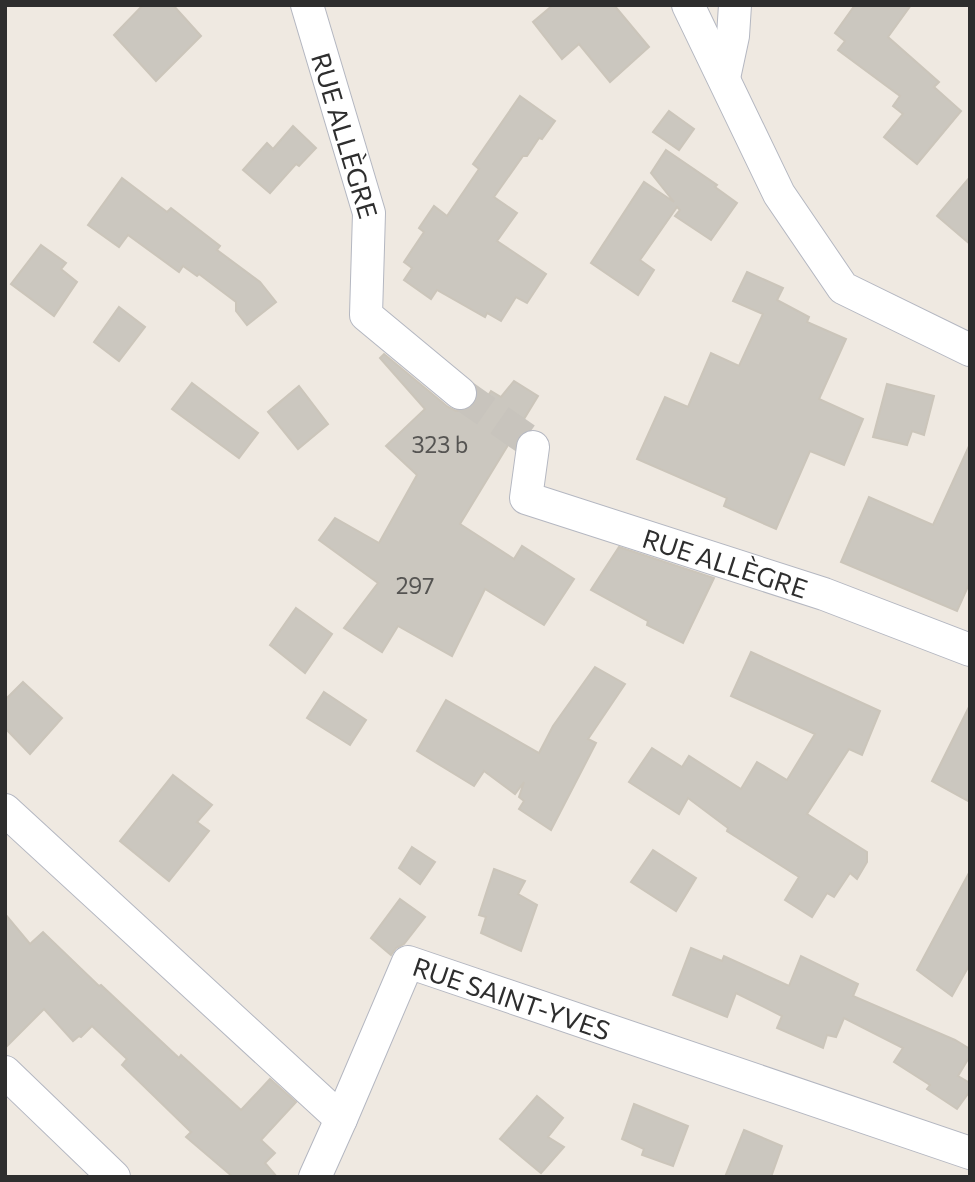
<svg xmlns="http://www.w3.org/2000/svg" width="975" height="1182" viewBox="0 0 975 1182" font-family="Commissioner,sans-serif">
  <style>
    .building { fill: #cbc7bf; stroke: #cbc5ba; stroke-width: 2 }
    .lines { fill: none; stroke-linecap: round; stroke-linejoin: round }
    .minor-tunnel { stroke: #c8c4bd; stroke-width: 32; stroke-dasharray: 32 16; stroke-linecap: butt }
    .minor-casing { stroke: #b4b7c1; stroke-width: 34 }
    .minor { stroke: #fff; stroke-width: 32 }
    .labels { text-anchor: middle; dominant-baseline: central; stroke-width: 7; stroke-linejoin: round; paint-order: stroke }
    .number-label { font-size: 23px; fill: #555452 }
    .street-label { font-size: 26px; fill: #2e2e2e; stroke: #fff }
  </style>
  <rect width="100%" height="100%" fill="#efe9e1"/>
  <g class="building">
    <path d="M143 5H173L201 36 156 81 114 35Z"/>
    <path d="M553 5H614L649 47 610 82 579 44 562 59 533 22Z"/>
    <path d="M855 5H911L888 37 939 82 934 87 961 111 917 164 884 137 903 114 893 106 900 96 838 50 845 41 835 33Z"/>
    <path d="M520 96 555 121 542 139 539 138 527 156H523L494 197 517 213 497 241 546 274 527 303 516 297 501 321 487 313 485 317 437 290 431 299 404 280 412 268 404 262 424 232 419 228 434 206 447 216 479 169 473 164Z"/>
    <path d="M669 111 694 129 679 150 653 132Z"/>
    <path d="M293 126 316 148 299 166 296 164 270 193 243 170 267 143 273 149Z"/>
    <path d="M666 150 717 185 715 187 737 203 711 240 675 216 680 210 677 207 640 260 654 270 638 295 591 263 644 182 674 202 651 173Z"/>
    <path d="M970 177V244L937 216Z"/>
    <path d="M122 178 167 212 171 208 220 246 217 250 260 282 276 302 247 325 236 311V302L199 274 197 276 183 266 179 272 128 235 119 247 88 225Z"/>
    <path d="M41 245 66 263 61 269 77 282 54 316 11 284Z"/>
    <path d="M747 272 783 288 777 300 809 317 807 322 846 339 819 399 863 419 844 465 810 451 776 529 724 506 727 498 637 459 665 397 688 407 711 353 739 366 763 314 733 301Z"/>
    <path d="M119 307 145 327 119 361 94 342Z"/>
    <path d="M384 354 448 407 456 411 466 410 472 406 479 410 491 391 501 397 514 381 538 396 460 524 514 559 522 546 574 579 544 625 485 589 452 656 398 626 382 652 344 628 378 583 319 540 335 518 379 543 417 475 386 446 425 409 380 358Z"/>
    <path d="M192 383 258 433 239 458 172 409Z"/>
    <path d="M887 384 934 396 924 435 912 431 907 445 873 437Z"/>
    <path d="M299 386 328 424 298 449 268 412Z"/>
    <path d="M970 444V582L957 611 841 562 869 497 933 525Z"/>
    <path d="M619 547 714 578 683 643 647 625 648 621 591 590Z"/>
    <path d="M296 608 332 634 305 673 270 645Z"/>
    <path d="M751 652 880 711 862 755 849 749 807 814 867 852V862L857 879 850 873 834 897 827 893 812 917 785 900 799 877 727 831 728 828 688 798 679 814 629 782 652 748 682 767 689 756 741 789 757 762 787 780 815 734 731 696Z"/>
    <path d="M595 667 625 684 588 739 596 743 551 830 519 809 524 801 519 797 524 782 515 794 484 771 474 786 417 751 446 700 539 753 553 726Z"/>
    <path d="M23 682 62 718 30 754 5 728V700Z"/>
    <path d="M324 692 366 720 350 745 307 718Z"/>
    <path d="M970 705V802L932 781Z"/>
    <path d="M173 775 212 805 197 822 209 831 169 881 120 841Z"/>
    <path d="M412 847 435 862 420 884 399 868Z"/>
    <path d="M653 850 696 878 676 911 631 882Z"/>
    <path d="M494 869 525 881 518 894 537 905 521 951 481 933 486 917 479 915Z"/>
    <path d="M970 871V964L952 996 917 970Z"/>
    <path d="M400 899 425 917 404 944 396 948 391 955 371 938Z"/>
    <path d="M5 914 30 944 43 932 99 986 101 985 179 1058 181 1055 241 1110 270 1079 296 1102 261 1140 275 1153 265 1163 277 1177H233L186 1137 191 1132 122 1065 127 1059 92 1026 81 1037 79 1036 73 1041 44 1009 5 1048Z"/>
    <path d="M691 948 722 961 724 956 789 986 801 956 858 984 853 996 955 1040 970 1049V1056L958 1076 970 1083V1091L957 1109 927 1089 930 1085 894 1062 903 1048 844 1018 836 1037 827 1035 823 1048 777 1028 782 1016 736 993 727 1017 673 995Z"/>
    <path d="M537 1096 563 1118 548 1137 564 1147 541 1173 500 1139Z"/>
    <path d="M634 1104 688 1126 673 1166 642 1155 644 1149 622 1139Z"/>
    <path d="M744 1130 782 1146 771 1177H725Z"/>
  </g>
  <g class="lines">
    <path class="minor-tunnel" d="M460 393 526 439 533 447"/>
    <defs>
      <g id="minor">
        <path id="s1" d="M307 5 369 213 366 315 460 393"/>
        <path d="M688 5 779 194 843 288 970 350"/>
        <path d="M724 78 733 36 735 5"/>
        <path id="s2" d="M533 447 526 498 824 594 970 650"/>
        <path id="s3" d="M5 810 341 1119 408 962 970 1153"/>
        <path d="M5 1072 114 1177"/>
        <path d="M315 1177 341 1119"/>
      </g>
    </defs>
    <use href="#minor" class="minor-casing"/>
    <use href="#minor" class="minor"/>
  </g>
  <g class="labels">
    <g class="number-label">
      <text x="440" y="444">323 b</text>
      <text x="415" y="585">297</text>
    </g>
    <g class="street-label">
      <text stroke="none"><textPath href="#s1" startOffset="136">RUE ALLÈGRE</textPath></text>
      <text stroke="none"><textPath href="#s2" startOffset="261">RUE ALLÈGRE</textPath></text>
      <text stroke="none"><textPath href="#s3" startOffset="737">RUE SAINT-YVES</textPath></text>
    </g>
  </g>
  <rect width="975" height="1182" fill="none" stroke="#2e2e2e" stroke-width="14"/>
</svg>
